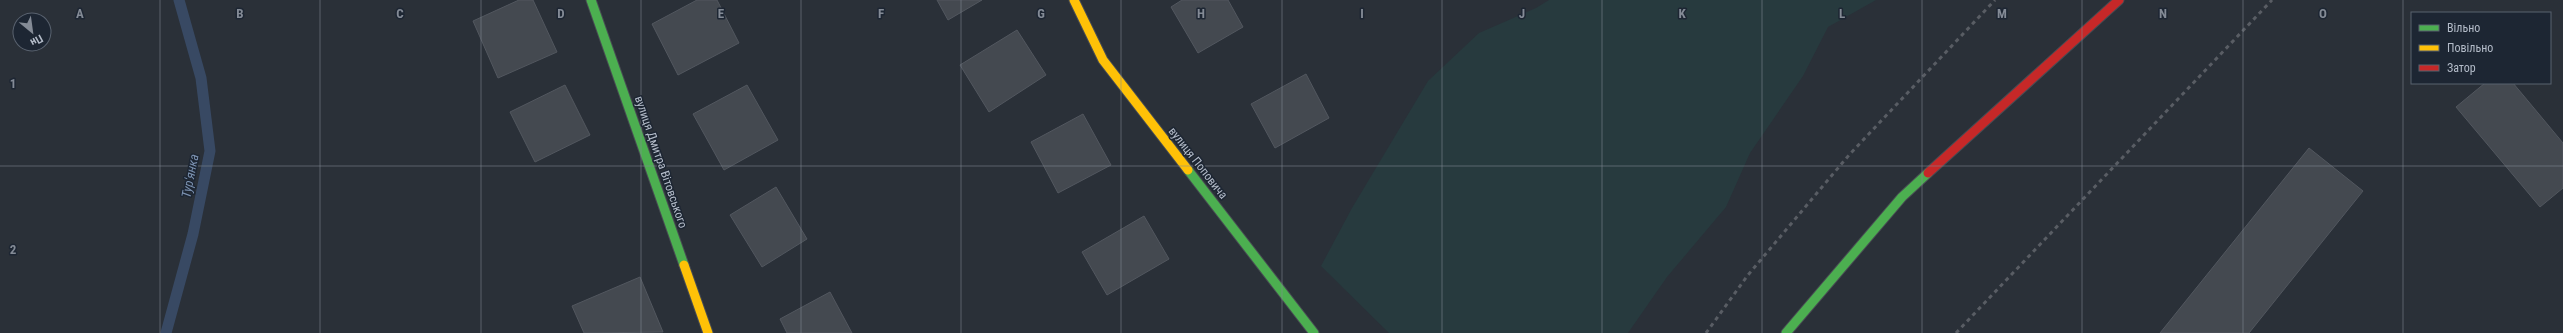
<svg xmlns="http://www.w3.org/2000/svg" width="2563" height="333" viewBox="0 0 2563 333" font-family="'Roboto Condensed',sans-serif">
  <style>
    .green { fill: #273a3e }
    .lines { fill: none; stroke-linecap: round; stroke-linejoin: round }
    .stream { stroke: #384963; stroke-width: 11 }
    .building { fill: #444950; stroke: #52575f }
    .fast-casing { stroke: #484c53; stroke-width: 11 }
    .slow-casing { stroke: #484c53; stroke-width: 11 }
    .jam-casing { stroke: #484c53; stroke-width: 11 }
    .fast { stroke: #4caf50; stroke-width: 9 }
    .slow { stroke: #ffc107; stroke-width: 9 }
    .jam { stroke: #c62828; stroke-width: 9 }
    .rail { stroke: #595d64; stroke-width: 3; stroke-dasharray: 4 4; stroke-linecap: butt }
    .grid { fill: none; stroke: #848b96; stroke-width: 1; stroke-opacity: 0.55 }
    .labels { text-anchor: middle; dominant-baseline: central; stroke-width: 3; stroke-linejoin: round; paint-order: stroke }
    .street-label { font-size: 12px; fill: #b4bcc9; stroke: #1d2633 }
    .water-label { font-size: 13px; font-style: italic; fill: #7c92b1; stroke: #1d2633 }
    .grid-label { font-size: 13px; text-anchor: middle; font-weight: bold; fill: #848b96; stroke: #1d2633; stroke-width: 3; stroke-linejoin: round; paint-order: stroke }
  </style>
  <rect width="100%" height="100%" fill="#2a3038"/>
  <path class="green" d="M1549 0H1876L1828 27 1803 76 1750 153 1726 207 1667 277 1628 333H1389L1321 266 1352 208 1428 81 1479 33 1536 8Z"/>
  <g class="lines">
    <path class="stream" d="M166 333 193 234 210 151 201 78 179 0"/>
  </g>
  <g class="building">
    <path d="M519 0H533L557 52 498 78 473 21Z"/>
    <path d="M697 0H717L739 43 678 75 652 24Z"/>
    <path d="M937 0H982L948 20Z"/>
    <path d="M1182 0H1228L1243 27 1198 53 1171 7Z"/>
    <path d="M1017 30 1046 75 989 112 960 65Z"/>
    <path d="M1306 74 1329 118 1275 148 1251 104Z"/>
    <path d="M2485 83H2513L2563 143V188L2540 207 2456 107Z"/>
    <path d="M565 85 590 135 535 162 510 112Z"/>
    <path d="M747 85 778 140 724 170 693 114Z"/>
    <path d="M1083 114 1111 165 1058 193 1031 142Z"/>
    <path d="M2309 148 2363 191 2249 333H2160Z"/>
    <path d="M776 187 807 239 762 267 730 215Z"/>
    <path d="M1144 216 1169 259 1107 295 1082 252Z"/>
    <path d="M640 277 663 332 584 333 572 306Z"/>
    <path d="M830 292 852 333H787L780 319Z"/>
  </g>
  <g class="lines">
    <defs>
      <g id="fast">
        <path d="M591 0 684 265"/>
        <path d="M1188 170 1314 333"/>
        <path d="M1786 333 1902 197 1928 173"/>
      </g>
      <g id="slow">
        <path d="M1074 0 1103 60 1188 170"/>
        <path d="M684 265 708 333"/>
      </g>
      <path id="jam" d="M1928 173 2119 0"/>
    </defs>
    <use href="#fast" class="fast-casing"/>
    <use href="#slow" class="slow-casing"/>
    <use href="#jam" class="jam-casing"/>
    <use href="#fast" class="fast"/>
    <use href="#slow" class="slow"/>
    <use href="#jam" class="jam"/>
    <g class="rail">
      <path d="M1706 333 1748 275 1849 155 1995 0"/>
      <path d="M1956 333 2272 0"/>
    </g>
  </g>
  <path class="grid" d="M160 0V333M320 0V333M481 0V333M641 0V333M801 0V333M961 0V333M1121 0V333M1282 0V333M1442 0V333M1602 0V333M1762 0V333M1922 0V333M2082 0V333M2243 0V333M2403 0V333M0 166H2563"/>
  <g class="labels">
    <g class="street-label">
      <text transform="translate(661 162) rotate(71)">вулиця Дмитра Вітовського</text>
      <text transform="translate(1198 163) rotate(52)">вулиця Поповича</text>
    </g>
    <g class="water-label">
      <text transform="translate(190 176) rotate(-79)">Тур'янка</text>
    </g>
  </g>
  <g class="grid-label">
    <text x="80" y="18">A</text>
    <text x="240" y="18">B</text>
    <text x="400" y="18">C</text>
    <text x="561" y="18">D</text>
    <text x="721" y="18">E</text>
    <text x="881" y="18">F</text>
    <text x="1041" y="18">G</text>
    <text x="1201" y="18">H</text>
    <text x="1362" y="18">I</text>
    <text x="1522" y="18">J</text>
    <text x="1682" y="18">K</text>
    <text x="1842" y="18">L</text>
    <text x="2002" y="18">M</text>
    <text x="2163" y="18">N</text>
    <text x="2323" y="18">O</text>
    <text x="13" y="88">1</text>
    <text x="13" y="254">2</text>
  </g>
  <rect x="2411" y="12" width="140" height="72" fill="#1d2633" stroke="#59626f"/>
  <rect x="2419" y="25" width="20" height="6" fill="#4caf50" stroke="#59626f"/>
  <text x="2447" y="32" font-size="12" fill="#b4bcc9">Вільно</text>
  <rect x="2419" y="45" width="20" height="6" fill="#ffc107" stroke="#59626f"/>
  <text x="2447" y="52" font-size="12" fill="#b4bcc9">Повільно</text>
  <rect x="2419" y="65" width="20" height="6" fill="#c62828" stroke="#59626f"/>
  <text x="2447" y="72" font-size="12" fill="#b4bcc9">Затор</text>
  <g transform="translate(32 32) rotate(151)"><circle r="19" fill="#1d2633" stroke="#59626f"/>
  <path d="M0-3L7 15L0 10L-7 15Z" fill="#848b96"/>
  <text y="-6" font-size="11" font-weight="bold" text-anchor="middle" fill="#b4bcc9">Пн</text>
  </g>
</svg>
